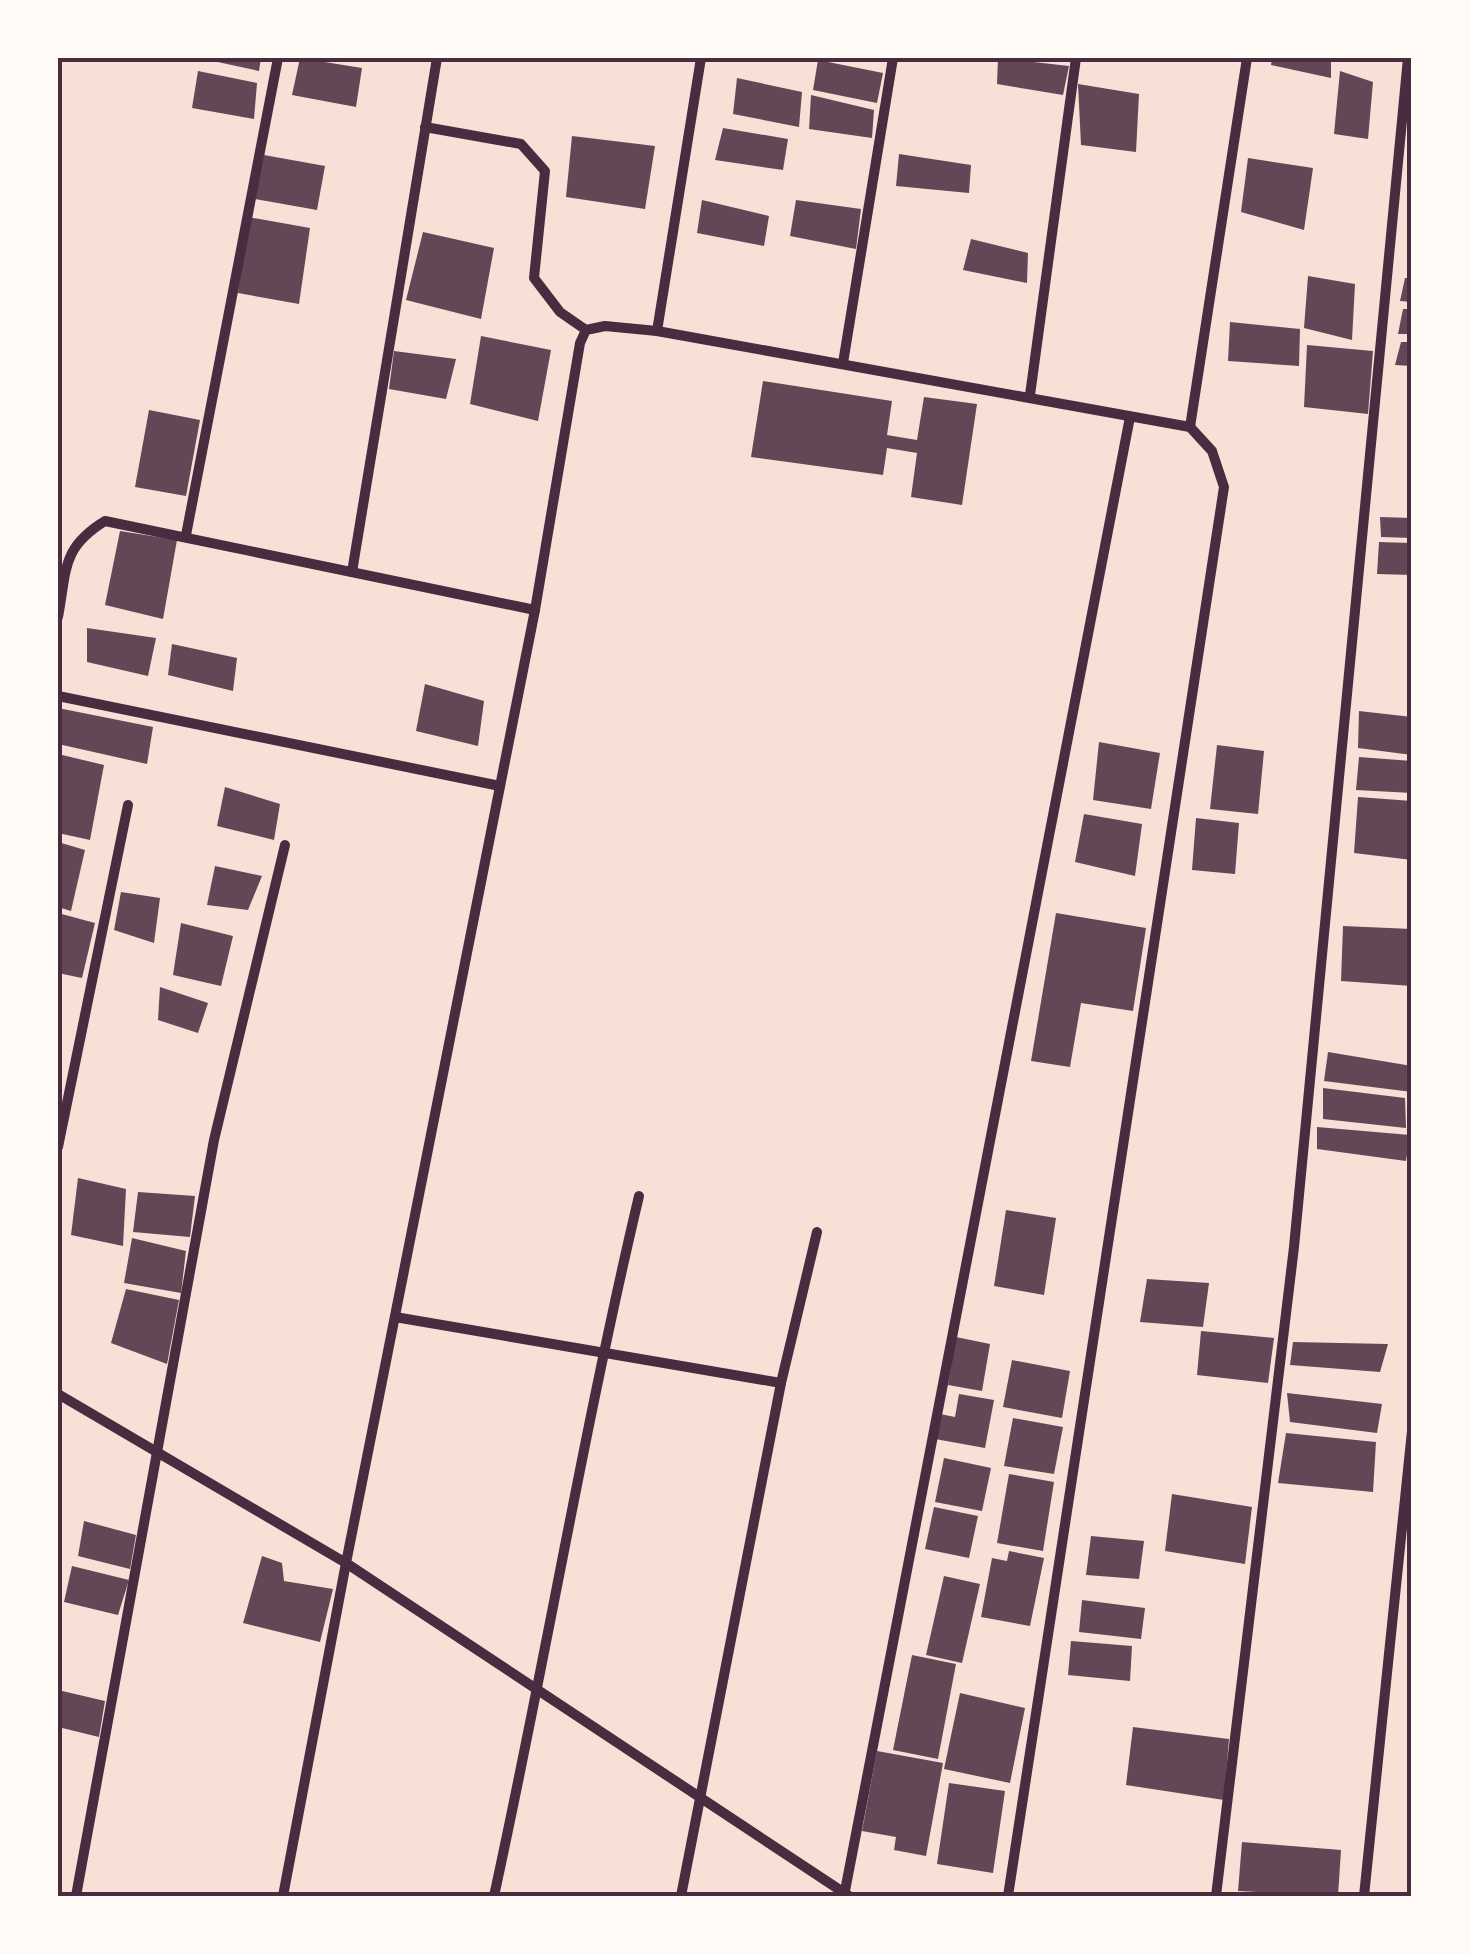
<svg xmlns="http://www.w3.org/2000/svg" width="1469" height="1954" viewBox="0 0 1469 1954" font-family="Barlow,sans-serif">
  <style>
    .building { fill: #644757 }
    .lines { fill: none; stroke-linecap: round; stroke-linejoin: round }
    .minor { stroke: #4a2c40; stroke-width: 10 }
    .neatline { fill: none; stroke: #4a2c40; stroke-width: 4 }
  </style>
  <rect width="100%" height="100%" fill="#f7e1d7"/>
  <g class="building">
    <path d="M199 58H261L259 71Z"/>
    <path d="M300 58 362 68 356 107 292 95Z"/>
    <path d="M998 58 1069 66 1063 95 997 84Z"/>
    <path d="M1272 58H1331V78L1271 65Z"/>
    <path d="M818 60 883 73 877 103 813 90Z"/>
    <path d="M198 71 257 83 254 119 192 108Z"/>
    <path d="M1340 71 1373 82 1368 139 1334 134Z"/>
    <path d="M737 78 802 92 799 127 733 114Z"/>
    <path d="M1078 84 1139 94 1136 152 1081 145Z"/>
    <path d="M811 95 874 110 872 138 809 129Z"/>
    <path d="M723 128 788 139 783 170 715 160Z"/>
    <path d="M572 136 655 146 645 209 566 197Z"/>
    <path d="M899 154 971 165 969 193 896 186Z"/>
    <path d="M264 155 325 166 317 210 255 199Z"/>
    <path d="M1248 158 1313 168 1304 230 1241 212Z"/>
    <path d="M702 200 769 216 764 246 697 233Z"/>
    <path d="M796 200 861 209 856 249 790 236Z"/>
    <path d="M248 217 310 228 299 304 238 293Z"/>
    <path d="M423 232 494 248 481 319 406 300Z"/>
    <path d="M971 239 1028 253 1027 283 963 270Z"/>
    <path d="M1308 276 1355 284 1352 340 1304 328Z"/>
    <path d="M1405 278H1412V302L1400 301Z"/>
    <path d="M1403 309H1412V334H1398Z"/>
    <path d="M1230 322 1300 329 1299 366 1228 361Z"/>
    <path d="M481 336 551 350 538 421 470 404Z"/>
    <path d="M1401 342H1412V366L1395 365Z"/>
    <path d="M1307 345 1373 351 1368 414 1304 407Z"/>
    <path d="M394 351 456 359 446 399 389 389Z"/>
    <path d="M763 381 892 401 887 435 917 440 924 397 977 404 962 505 911 497 917 453 887 448 883 475 751 457Z"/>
    <path d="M149 410 200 420 186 496 135 487Z"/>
    <path d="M1380 517 1412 518V538L1381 537Z"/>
    <path d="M120 531 177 540 163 619 105 605Z"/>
    <path d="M1379 542 1412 543V575L1377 574Z"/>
    <path d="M87 628 156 638 148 676 87 662Z"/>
    <path d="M172 644 237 658 233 691 168 675Z"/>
    <path d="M425 684 484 701 478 746 416 731Z"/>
    <path d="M58 708 153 727 147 764 58 744Z"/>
    <path d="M1359 711 1412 717V755L1358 748Z"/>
    <path d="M1099 742 1160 753 1151 809 1093 800Z"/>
    <path d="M1217 745 1264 751 1258 814 1210 809Z"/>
    <path d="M58 754 104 765 90 840 58 833Z"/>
    <path d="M1359 757 1412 761V793L1356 790Z"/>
    <path d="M225 787 280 804 274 840 217 826Z"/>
    <path d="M1358 797 1412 801V860L1354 853Z"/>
    <path d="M1084 814 1142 824 1135 876 1075 862Z"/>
    <path d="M1196 818 1239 823 1235 874 1192 870Z"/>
    <path d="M58 842 85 850 71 911 58 907Z"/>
    <path d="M215 866 262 876 248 910 207 905Z"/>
    <path d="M121 892 160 898 154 943 114 930Z"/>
    <path d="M58 913 95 923 82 978 58 973Z"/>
    <path d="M1056 913 1146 928 1133 1011 1081 1003 1070 1067 1031 1061Z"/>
    <path d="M181 923 233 936 221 986 173 975Z"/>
    <path d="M1343 926 1412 929V986L1341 981Z"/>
    <path d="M160 987 208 1003 198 1033 158 1020Z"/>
    <path d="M1328 1052 1412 1066V1092L1324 1081Z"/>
    <path d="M1323 1088 1405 1098 1406 1128 1323 1119Z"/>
    <path d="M1317 1127 1410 1135 1406 1161 1317 1149Z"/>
    <path d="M78 1178 126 1189 123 1246 71 1235Z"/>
    <path d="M138 1192 195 1196 190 1237 133 1232Z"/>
    <path d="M1006 1210 1056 1218 1044 1295 994 1286Z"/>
    <path d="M132 1238 186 1251 181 1293 124 1283Z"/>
    <path d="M1147 1279 1209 1283 1203 1327 1140 1322Z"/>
    <path d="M126 1289 179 1300 167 1364 111 1343Z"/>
    <path d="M1201 1331 1274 1338 1268 1383 1197 1375Z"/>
    <path d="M956 1337 990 1344 982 1391 948 1385Z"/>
    <path d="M1293 1342 1388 1344 1380 1372 1290 1365Z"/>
    <path d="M1012 1360 1070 1371 1062 1418 1003 1407Z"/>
    <path d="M1287 1393 1382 1404 1377 1433 1290 1422Z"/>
    <path d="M959 1394 994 1400 985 1448 935 1439 940 1414 955 1417Z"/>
    <path d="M1013 1418 1063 1427 1054 1474 1004 1466Z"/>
    <path d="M1286 1433 1376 1442 1373 1492 1278 1483Z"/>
    <path d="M944 1458 991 1468 982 1511 935 1502Z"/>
    <path d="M1009 1474 1054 1482 1043 1551 997 1543Z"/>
    <path d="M1172 1494 1252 1507 1245 1564 1165 1551Z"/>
    <path d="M934 1507 978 1516 969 1558 925 1549Z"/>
    <path d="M84 1521 136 1535 130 1569 78 1556Z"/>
    <path d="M1091 1536 1144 1541 1139 1579 1086 1575Z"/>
    <path d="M1009 1551 1044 1558 1030 1626 981 1617 992 1558 1007 1561Z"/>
    <path d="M262 1556 282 1563 284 1581 333 1589 320 1642 243 1623Z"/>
    <path d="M72 1566 129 1580 118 1615 64 1602Z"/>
    <path d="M944 1576 980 1584 962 1663 926 1655Z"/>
    <path d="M1082 1600 1145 1608 1141 1639 1079 1632Z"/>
    <path d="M1071 1641 1132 1646 1130 1681 1068 1675Z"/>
    <path d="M912 1655 956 1664 938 1759 893 1750Z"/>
    <path d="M58 1690 105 1701 99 1737 58 1727Z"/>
    <path d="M960 1693 1025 1708 1010 1783 944 1769Z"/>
    <path d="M1133 1727 1229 1739 1224 1800 1126 1785Z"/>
    <path d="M877 1751 943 1763 926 1856 894 1850 896 1837 862 1831Z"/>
    <path d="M949 1783 1005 1791 993 1873 937 1864Z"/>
    <path d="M1242 1842 1341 1850 1338 1896 1238 1891Z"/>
  </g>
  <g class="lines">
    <g class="minor">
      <path d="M425 127 521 144 545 171 534 278 560 312 586 330"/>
      <path d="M657 331 701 58"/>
      <path d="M843 363 893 58"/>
      <path d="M1030 395 1076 58"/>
      <path d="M1190 427 1247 58"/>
      <path d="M186 535 278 58"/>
      <path d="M352 572 437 58"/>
      <path d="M58 617C67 570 61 548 105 521L535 610"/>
      <path d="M58 696 500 786"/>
      <path d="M58 1147 128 805"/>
      <path d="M395 1317 781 1383"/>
      <path d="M58 1394 346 1563 283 1896"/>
      <path d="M76 1896 214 1140 285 845"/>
      <path d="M494 1896C545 1663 584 1428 639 1196"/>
      <path d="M681 1896 781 1383 817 1232"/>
      <path d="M844 1896 1130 417"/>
      <path d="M849 1896 346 1563 535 610 580 343 586 330 605 326 657 331 1190 427 1212 451 1224 487 1008 1896"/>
      <path d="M1216 1896 1294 1247 1408 58"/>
      <path d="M1364 1896 1412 1431"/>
    </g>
  </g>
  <rect width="1469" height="1954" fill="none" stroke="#fffaf5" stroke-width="120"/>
  <rect x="60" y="60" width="1349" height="1834" class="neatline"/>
</svg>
